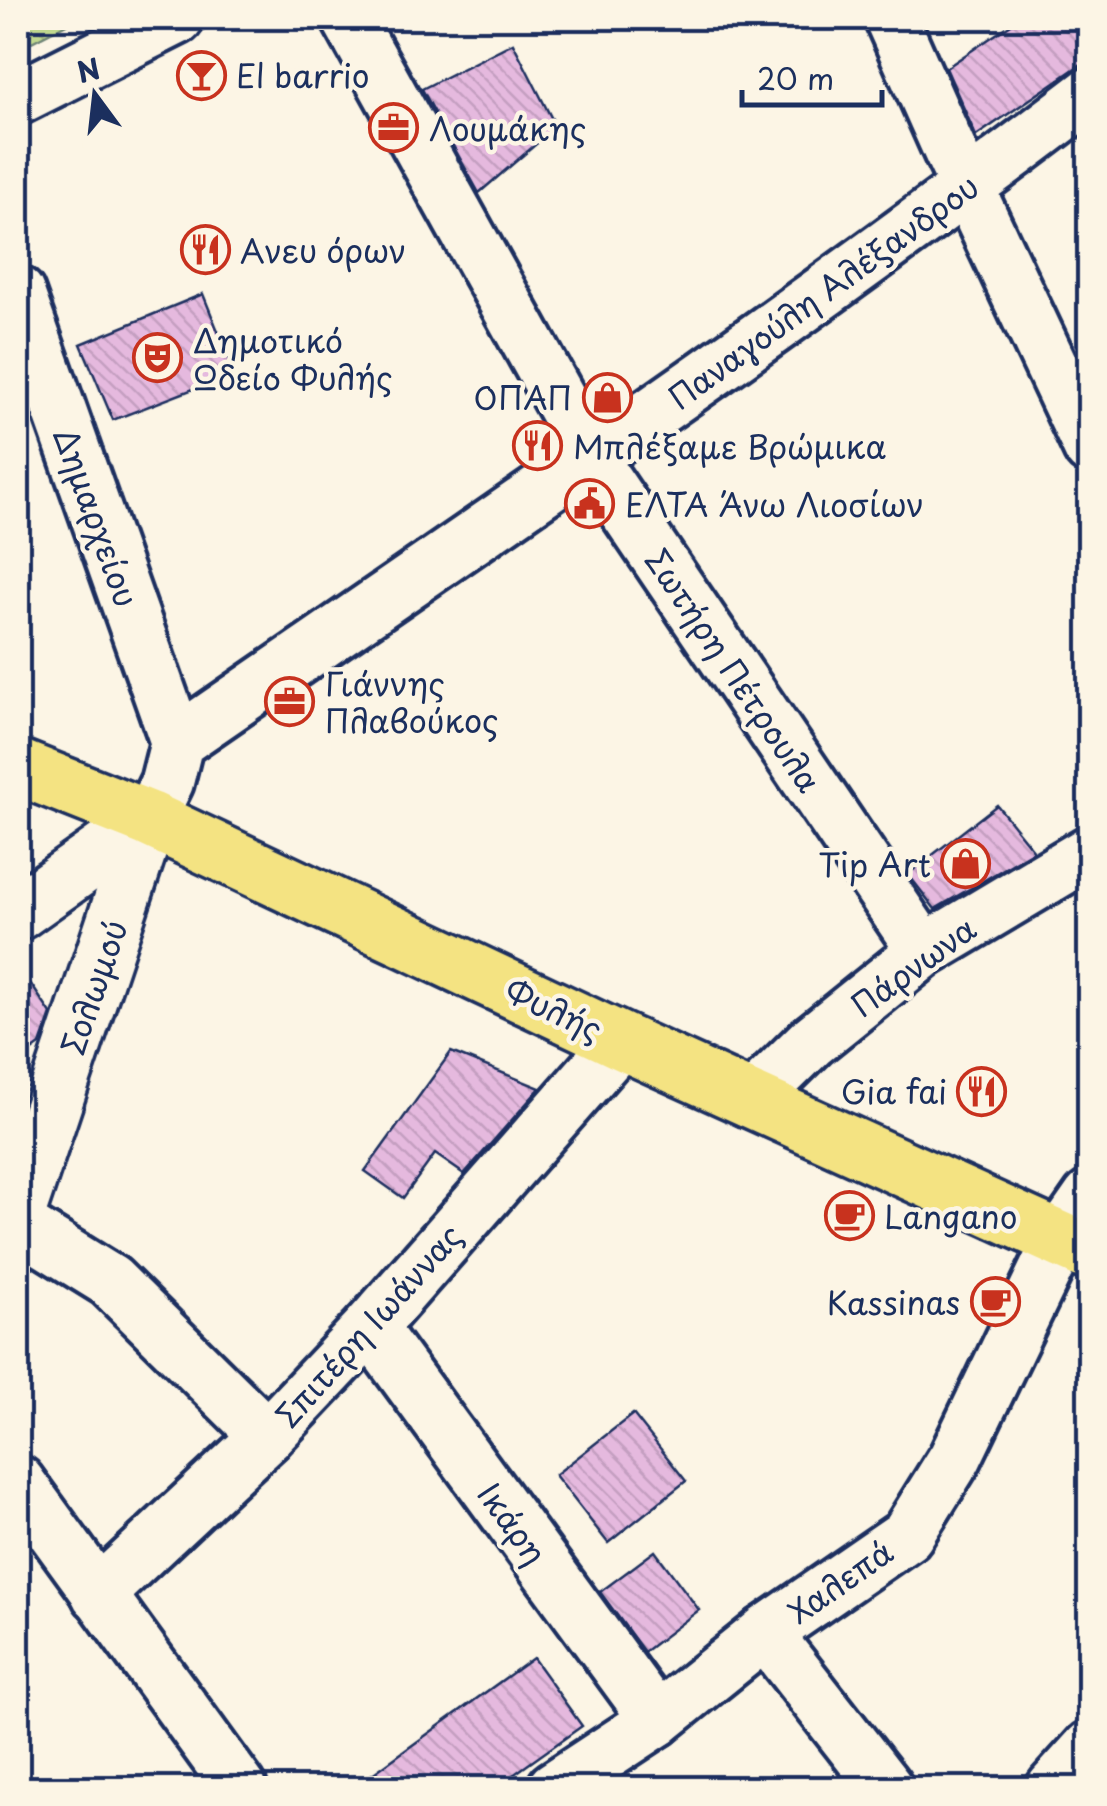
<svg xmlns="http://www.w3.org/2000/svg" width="1107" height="1806" viewBox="0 0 1107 1806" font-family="'Playpen Sans',sans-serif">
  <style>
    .forest { fill: url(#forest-crowns); stroke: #6e8476; stroke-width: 2.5 }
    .building { fill: url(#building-back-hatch); stroke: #1b2f5e; stroke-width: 2.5 }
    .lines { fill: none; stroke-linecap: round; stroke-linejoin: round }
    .minor-casing { stroke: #1b2f5e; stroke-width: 60 }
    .tertiary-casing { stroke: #1b2f5e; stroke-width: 62 }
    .primary-casing { stroke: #1b2f5e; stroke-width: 62 }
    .minor { stroke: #fcf5e5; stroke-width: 52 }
    .tertiary { stroke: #fcf5e5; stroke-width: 55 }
    .primary { stroke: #f4e382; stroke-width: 55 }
    .labels { text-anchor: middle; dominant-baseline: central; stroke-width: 9; stroke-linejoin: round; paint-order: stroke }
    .poi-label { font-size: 32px; fill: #1b2f5e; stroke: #fcf5e5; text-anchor: start }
    .street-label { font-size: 32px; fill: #1b2f5e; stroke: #fcf5e5 }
  </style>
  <defs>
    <pattern id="forest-crowns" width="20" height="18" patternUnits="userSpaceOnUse" patternTransform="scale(2.5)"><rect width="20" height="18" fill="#c0d88e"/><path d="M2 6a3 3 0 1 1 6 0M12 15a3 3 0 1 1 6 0" fill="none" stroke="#a4ba7d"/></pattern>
    <pattern id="building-back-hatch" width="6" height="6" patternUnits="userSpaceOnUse" patternTransform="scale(2.5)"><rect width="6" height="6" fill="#e5b9de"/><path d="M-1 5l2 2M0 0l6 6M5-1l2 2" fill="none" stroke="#c49fc1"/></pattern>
  </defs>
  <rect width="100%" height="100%" fill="#fcf5e5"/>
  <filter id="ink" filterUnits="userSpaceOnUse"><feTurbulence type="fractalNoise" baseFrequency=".01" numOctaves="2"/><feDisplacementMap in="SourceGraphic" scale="20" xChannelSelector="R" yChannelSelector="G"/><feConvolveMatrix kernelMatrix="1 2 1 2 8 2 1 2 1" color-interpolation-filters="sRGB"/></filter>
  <g filter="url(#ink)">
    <path class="forest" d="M18 18H78L18 49Z"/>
    <g class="building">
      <path d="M1020 18H1090V58L976 136 946 68Z"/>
      <path d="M513 43 556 127 479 193 422 89Z"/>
      <path d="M203 294 235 373 113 420 81 344Z"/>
      <path d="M997 805 1034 851 935 909 908 874Z"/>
      <path d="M18 965 51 1014 40 1045 18 1061Z"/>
      <path d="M451 1052 540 1088 464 1174 435 1154 403 1198 365 1171Z"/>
      <path d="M633 1414 686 1481 608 1543 555 1475Z"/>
      <path d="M655 1551 699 1610 644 1652 600 1592Z"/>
      <path d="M533 1658 582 1726 495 1788H353Z"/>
    </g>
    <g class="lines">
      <defs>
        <g id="minor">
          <path d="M348 18 571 420 590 458 924 951"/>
          <path d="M891 18 950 151 1090 448"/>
          <path d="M18 98 177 18"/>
          <path d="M18 293 177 742"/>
          <path d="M149 819 167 782 177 742C484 530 794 321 1090 94"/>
          <path d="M751 1101 811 1042 924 951 1090 852"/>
          <path d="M18 1224 110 1281 267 1436"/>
          <path d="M370 1327 657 1720"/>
          <path d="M18 1482 240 1788"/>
          <path d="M98 1594 267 1436 370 1327 621 1041"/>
          <path d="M765 1633 886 1788"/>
          <path d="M554 1788 657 1720 765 1633 907 1535 955 1458 1060 1240 1090 1197"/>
          <path d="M1053 1788 1090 1747"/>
        </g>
        <g id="tertiary">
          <path d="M18 912 149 819"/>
          <path d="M18 1211 149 819"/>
        </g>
        <path id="primary" d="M18 767 149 819 621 1041 1090 1253"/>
      </defs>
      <use href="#minor" class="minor-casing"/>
      <use href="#tertiary" class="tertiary-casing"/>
      <use href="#primary" class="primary-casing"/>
      <use href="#minor" class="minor"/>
      <use href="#tertiary" class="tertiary"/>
      <use href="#primary" class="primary"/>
    </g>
  </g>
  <defs>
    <symbol id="bar-ring" viewBox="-11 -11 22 22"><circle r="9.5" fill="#fcf5e5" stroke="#c8321e" stroke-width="1.5"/><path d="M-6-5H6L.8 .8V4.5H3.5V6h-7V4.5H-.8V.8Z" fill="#c8321e"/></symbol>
    <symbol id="office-ring" viewBox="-11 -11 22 22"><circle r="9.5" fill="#fcf5e5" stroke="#c8321e" stroke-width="1.5"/><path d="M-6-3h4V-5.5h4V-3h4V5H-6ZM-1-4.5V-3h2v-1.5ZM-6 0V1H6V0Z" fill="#c8321e"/></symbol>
    <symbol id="restaurant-ring" viewBox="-11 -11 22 22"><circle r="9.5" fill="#fcf5e5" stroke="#c8321e" stroke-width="1.5"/><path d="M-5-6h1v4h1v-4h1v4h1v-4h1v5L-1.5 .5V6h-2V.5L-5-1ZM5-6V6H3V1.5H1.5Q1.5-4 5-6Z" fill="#c8321e"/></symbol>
    <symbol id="theatre-ring" viewBox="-11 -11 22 22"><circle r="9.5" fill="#fcf5e5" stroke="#c8321e" stroke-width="1.5"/><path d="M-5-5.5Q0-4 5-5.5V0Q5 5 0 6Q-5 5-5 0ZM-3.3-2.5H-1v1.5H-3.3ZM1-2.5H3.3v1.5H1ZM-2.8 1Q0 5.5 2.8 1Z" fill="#c8321e"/></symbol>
    <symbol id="shop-ring" viewBox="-11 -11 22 22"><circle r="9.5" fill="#fcf5e5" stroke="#c8321e" stroke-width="1.5"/><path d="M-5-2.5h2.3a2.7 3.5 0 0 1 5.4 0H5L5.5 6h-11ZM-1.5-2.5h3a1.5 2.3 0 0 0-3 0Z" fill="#c8321e"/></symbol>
    <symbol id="civic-ring" viewBox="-11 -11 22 22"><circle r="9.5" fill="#fcf5e5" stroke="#c8321e" stroke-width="1.5"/><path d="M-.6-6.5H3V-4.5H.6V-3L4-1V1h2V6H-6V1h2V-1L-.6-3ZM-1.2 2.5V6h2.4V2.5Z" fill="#c8321e"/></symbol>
    <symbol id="cafe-ring" viewBox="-11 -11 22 22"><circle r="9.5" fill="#fcf5e5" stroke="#c8321e" stroke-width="1.5"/><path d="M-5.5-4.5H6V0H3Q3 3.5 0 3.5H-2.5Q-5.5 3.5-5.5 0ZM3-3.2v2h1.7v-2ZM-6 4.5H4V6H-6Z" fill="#c8321e"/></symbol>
  </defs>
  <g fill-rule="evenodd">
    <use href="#bar-ring" x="174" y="48" width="55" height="55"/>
    <use href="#office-ring" x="366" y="100" width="55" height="55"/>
    <use href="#restaurant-ring" x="178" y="222" width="55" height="55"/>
    <use href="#theatre-ring" x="130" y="330" width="55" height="55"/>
    <use href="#shop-ring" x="580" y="370" width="55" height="55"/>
    <use href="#restaurant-ring" x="510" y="418" width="55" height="55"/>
    <use href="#civic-ring" x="562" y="476" width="55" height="55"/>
    <use href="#office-ring" x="262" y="674" width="55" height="55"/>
    <use href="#shop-ring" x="938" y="836" width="55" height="55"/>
    <use href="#restaurant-ring" x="954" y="1064" width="55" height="55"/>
    <use href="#cafe-ring" x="822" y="1188" width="55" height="55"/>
    <use href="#cafe-ring" x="968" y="1274" width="55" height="55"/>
  </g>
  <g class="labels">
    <g class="poi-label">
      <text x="236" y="75">El barrio</text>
      <text x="429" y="128">Λουμάκης</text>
      <text x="240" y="250">Ανευ όρων</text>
      <text x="193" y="340">Δημοτικό<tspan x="193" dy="37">Ωδείο Φυλής</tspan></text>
      <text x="572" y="397" text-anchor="end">ΟΠΑΠ</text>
      <text x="573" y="446">Μπλέξαμε Βρώμικα</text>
      <text x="625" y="504">ΕΛΤΑ Άνω Λιοσίων</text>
      <text x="325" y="683">Γιάννης<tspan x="325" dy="37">Πλαβούκος</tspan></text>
      <text x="931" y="864" text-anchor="end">Tip Art</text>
      <text x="947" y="1091" text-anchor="end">Gia fai</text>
      <text x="884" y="1216">Langano</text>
      <text x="960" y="1302" text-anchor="end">Kassinas</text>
    </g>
    <g class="street-label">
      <text transform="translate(823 291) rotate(-36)">Παναγούλη Αλέξανδρου</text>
      <text transform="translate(97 517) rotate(70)">Δημαρχείου</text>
      <text transform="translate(734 670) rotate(56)">Σωτήρη Πέτρουλα</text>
      <text transform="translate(913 966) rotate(-36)">Πάρνωνα</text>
      <text transform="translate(93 987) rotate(-71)">Σολωμού</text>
      <text transform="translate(554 1009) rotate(25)">Φυλής</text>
      <text transform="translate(368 1325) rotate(-48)">Σπιτέρη Ιωάννας</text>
      <text transform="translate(513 1523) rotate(54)">Ικάρη</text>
      <text transform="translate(840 1581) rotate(-35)">Χαλεπά</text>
    </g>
  </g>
  <rect width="1107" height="1806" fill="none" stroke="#fcf5e5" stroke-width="60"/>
  <rect x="30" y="30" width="1047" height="1746" fill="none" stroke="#1b2f5e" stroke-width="4" filter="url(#ink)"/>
  <g transform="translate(95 95) rotate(345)" stroke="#fcf5e5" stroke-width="8" paint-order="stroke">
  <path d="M0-8L18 38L0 25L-18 38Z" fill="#1b2f5e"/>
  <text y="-15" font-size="28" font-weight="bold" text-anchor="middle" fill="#1b2f5e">N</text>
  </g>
  <path d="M742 90v15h140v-15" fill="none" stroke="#1b2f5e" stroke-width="5"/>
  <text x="757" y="90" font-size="30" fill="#1b2f5e" stroke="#fcf5e5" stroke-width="8" paint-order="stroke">20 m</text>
</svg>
